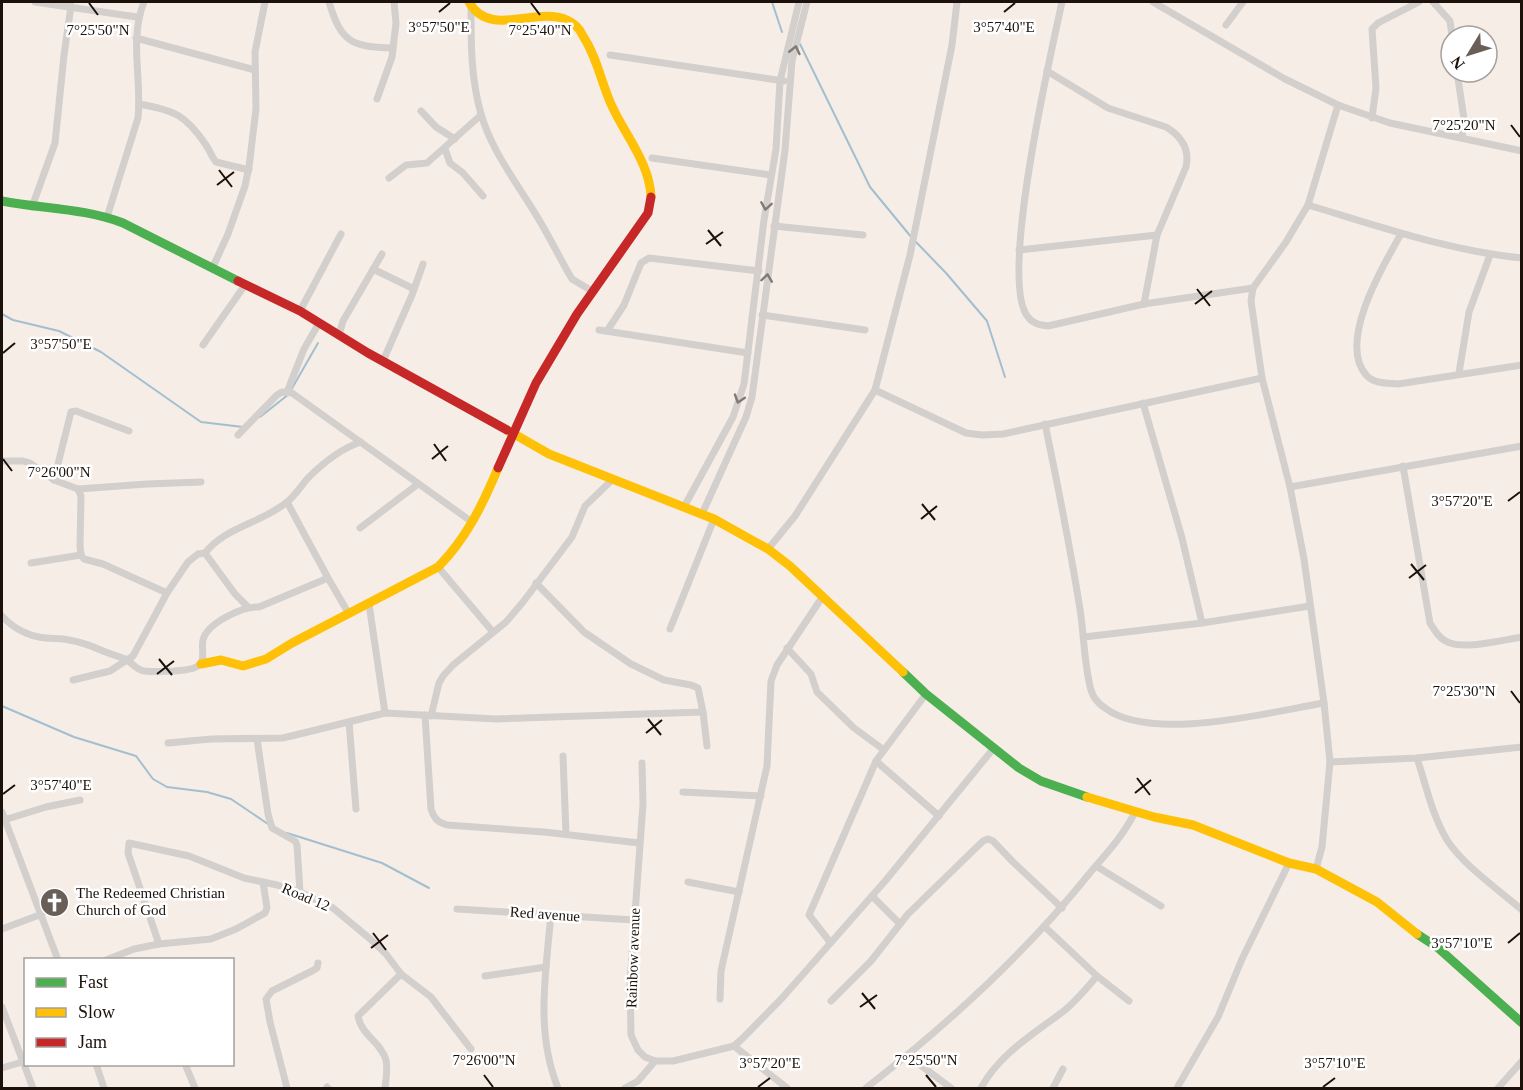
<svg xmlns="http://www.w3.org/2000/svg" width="1523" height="1090" viewBox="0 0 1523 1090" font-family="'Times New Roman',serif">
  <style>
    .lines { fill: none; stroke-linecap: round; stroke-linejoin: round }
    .stream { stroke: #a2bfd0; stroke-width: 2 }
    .street { stroke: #d2cfcd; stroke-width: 7 }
    .fast { stroke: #4caf50; stroke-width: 9 }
    .slow { stroke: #ffc107; stroke-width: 9 }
    .jam { stroke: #c62828; stroke-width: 9 }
    .oneway { stroke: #807a76 }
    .ticks { fill: none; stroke: #1c120b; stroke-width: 2 }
    .labels { text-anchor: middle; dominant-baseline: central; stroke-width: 5; stroke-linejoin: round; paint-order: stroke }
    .poi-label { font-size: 15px; fill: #1c120b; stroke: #fff; text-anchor: start }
    .street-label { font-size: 15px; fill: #1c120b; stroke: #fff }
    .ticks-label { font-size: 15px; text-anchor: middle; fill: #1c120b; stroke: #fff; stroke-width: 5; stroke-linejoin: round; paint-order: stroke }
  </style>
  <rect width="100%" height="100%" fill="#f7ede7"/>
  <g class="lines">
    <g class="stream">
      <path d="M772 2 782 32"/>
      <path d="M800 44 870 187 912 238"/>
      <path d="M916 242 946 273 987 321 1005 377"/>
      <path d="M2 314 13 320 59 331 101 352 201 422 243 427"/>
      <path d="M291 390 318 343"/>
      <path d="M260 417 289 394"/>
      <path d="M2 706 74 737 136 756 153 779 167 787 207 792 231 799 268 824"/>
      <path d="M287 833 382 863 429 888"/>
    </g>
    <g class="street">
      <path d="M35 2 137 17"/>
      <path d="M329 2C341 42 351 47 393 48"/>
      <path d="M1062 2C1051 53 998 281 1028 317 1033 324 1040 325 1048 326L1144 304 1253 288"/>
      <path d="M1153 2 1285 79 1338 105 1390 123 1522 151"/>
      <path d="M1433 2 1450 21 1452 36"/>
      <path d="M471 9C471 45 471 79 481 114 491 149 514 179 533 210 546 230 557 253 569 274L572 279 592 291"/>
      <path d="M1226 25 1243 2"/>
      <path d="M136 38 255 70"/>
      <path d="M610 55 784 81"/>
      <path d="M1047 71 1108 108 1166 127C1181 136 1190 149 1186 167L1157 235 1144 304"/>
      <path d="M1457 72 1464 119 1462 138"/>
      <path d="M377 99 392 57 396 23 394 2"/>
      <path d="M139 104C174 110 186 115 206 145 210 151 212 157 216 162L249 170"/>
      <path d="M421 111 436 127 455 139"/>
      <path d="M1372 118 1376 88 1372 29 1378 23 1419 2"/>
      <path d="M445 149 450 163 463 173 483 196"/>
      <path d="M652 158 771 175"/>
      <path d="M389 178 406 165 427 163 481 115"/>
      <path d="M1308 205C1378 226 1449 251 1522 258"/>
      <path d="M32 207 55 143 64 55 71 6"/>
      <path d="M107 217 138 118C142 79 129 39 144 2"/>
      <path d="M774 226 863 235"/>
      <path d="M1401 234C1384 264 1336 343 1367 376 1375 384 1388 383 1398 384L1522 365"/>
      <path d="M1019 250 1157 235"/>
      <path d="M212 269 228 234 245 186 249 167 256 109 255 52 265 2"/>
      <path d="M373 269 414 289"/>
      <path d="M300 311 341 234"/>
      <path d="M762 315 865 330"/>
      <path d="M599 330 748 353"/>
      <path d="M607 331 624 305 641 263 649 258 759 271"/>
      <path d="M339 335 343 321 382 254"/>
      <path d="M203 345 245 285"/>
      <path d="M383 361 412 295 423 264"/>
      <path d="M1459 373 1469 312 1490 255"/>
      <path d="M875 390 966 433 982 435 1003 434 1262 378"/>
      <path d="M287 392 304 349 319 323"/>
      <path d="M1143 403 1182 538 1202 623"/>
      <path d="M1045 424C1058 486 1070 547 1080 609 1084 635 1084 664 1091 690 1093 697 1099 704 1105 708 1151 743 1270 712 1324 703"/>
      <path d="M238 435 277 395 282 392 292 393 472 522"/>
      <path d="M2 461H23L30 463 54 480 78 489 81 496 80 546 81 555 84 559 103 564 167 593"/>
      <path d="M1403 466 1430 623C1435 631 1440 640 1450 643 1468 649 1502 640 1522 637"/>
      <path d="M54 480 71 412 76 411 129 431"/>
      <path d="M1290 487 1522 446"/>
      <path d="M78 489 147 484 201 482"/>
      <path d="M287 502 328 578"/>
      <path d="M684 507 733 417 744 384 764 220 776 149 780 81 799 2"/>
      <path d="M702 514 746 417 752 397 785 150 792 61 807 2"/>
      <path d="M360 528 418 484"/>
      <path d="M768 549 795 516 875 390 910 255 952 45 957 2"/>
      <path d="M205 553 235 594 248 607"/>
      <path d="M31 563 81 555"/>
      <path d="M438 567 493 632"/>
      <path d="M536 583 584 632 631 664 664 680 691 685 698 688 703 712 707 746"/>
      <path d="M369 604 385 713"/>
      <path d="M2 616C13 628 29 637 46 638 53 639 61 638 69 640 81 642 92 646 103 651 110 654 118 656 125 659 132 662 135 669 144 671 154 672 190 672 198 666 206 661 201 648 203 640 207 623 243 606 259 607L328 578 349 614"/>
      <path d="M670 629 714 519"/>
      <path d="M1084 637 1202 623 1310 606"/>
      <path d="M787 648 811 674 817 692 854 728 884 750"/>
      <path d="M73 680 110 671 133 656 167 593 188 562 198 554 205 553C225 527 262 523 287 502 295 496 301 486 308 478 322 464 342 448 361 442"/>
      <path d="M425 715 431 809C434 818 437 822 447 825L544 832 639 843"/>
      <path d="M431 716 439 683 443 676 453 665 506 622 523 602 572 537 585 506 612 480"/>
      <path d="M349 722 356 809"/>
      <path d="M257 739 268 814 272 828 295 841 297 845 300 892"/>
      <path d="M168 743 211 739 283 738 385 713 496 719 703 712"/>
      <path d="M563 756 566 834"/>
      <path d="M1417 758C1426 785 1432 815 1447 840 1462 864 1500 891 1522 910"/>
      <path d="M876 761 939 816"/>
      <path d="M1330 762 1417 758 1522 747"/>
      <path d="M642 763 643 804 630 982 631 1035 638 1050 645 1057 655 1061H673L734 1046 742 1039 783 997 886 880 993 749"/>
      <path d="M683 792 761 796"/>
      <path d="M2 812 58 960"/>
      <path d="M4 820 46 807 80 800"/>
      <path d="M1096 866 1161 906"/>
      <path d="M1316 869 1322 847 1330 762 1324 703 1304 559 1290 487 1262 378 1251 301 1253 288 1286 242 1308 205 1338 105"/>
      <path d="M688 882 739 892"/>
      <path d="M872 896 900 924"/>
      <path d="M457 909 634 920"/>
      <path d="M551 914C546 972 535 1032 558 1088"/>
      <path d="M1045 927 1097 976 1129 1001"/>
      <path d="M2 929 42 914"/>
      <path d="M830 942 809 915 876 761 926 694"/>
      <path d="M159 944 128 853 129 843 189 856 244 878 277 885 300 892 333 908 369 938 386 954 401 974 431 997 471 1049"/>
      <path d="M106 960 134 949 159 944 211 939 236 929 265 913 267 908 263 882"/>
      <path d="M485 976 546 967"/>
      <path d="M720 999 721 971 767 766 771 681 777 665 823 596"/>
      <path d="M831 1001 871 961 908 914 983 841 988 839 993 841 1013 862 1062 908"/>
      <path d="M2 1007 33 1088"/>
      <path d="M734 1046 787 1088"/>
      <path d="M907 1055 951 1088"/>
      <path d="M96 1064 104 1088"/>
      <path d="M185 1064 195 1088"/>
      <path d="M2 1068 22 1062"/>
      <path d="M327 1087 328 1088"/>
      <path d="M287 1088 270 1022 266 999 272 991 312 971 317 968 318 963"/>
      <path d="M385 1088C386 1079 388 1069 386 1060 381 1042 361 1035 358 1016L401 974"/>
      <path d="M625 1088 638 1081 655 1061"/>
      <path d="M866 1088C947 1025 1024 955 1089 874 1105 855 1124 835 1135 812"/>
      <path d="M981 1088C1000 1053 1034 1034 1065 1010 1077 1000 1087 988 1097 976"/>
      <path d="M1053 1088 1063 1069"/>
      <path d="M1177 1088 1218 1017 1242 959 1289 863"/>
      <path d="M1498 1088 1522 1061"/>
    </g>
    <g class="fast">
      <path d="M2 201C43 209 84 208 123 223L238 281"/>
      <path d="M903 672 926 694 1019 768 1041 781 1087 797"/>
      <path d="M1417 934 1437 947 1522 1023"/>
    </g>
    <g class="slow">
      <path d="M469 2C490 39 535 6 567 20 574 23 580 29 583 36 597 57 601 82 611 104 624 134 650 163 651 197"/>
      <path d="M507 430 549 454 714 519 768 549 790 566 903 672"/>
      <path d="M201 664 221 660 243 666 266 659 292 643 438 567C466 539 483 504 498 468"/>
      <path d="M1087 797 1154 817 1193 825 1289 863 1316 869 1377 902 1417 934"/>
    </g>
    <g class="jam">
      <path d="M238 281 300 311 368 353 507 430"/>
      <path d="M498 468 536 383 577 314 648 213 651 197"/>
    </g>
  </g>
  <defs><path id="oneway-chevron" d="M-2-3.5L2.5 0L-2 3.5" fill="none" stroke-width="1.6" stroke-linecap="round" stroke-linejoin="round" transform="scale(1.5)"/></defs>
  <g class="oneway">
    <use href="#oneway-chevron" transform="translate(795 50) rotate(-77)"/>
    <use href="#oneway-chevron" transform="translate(766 206) rotate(99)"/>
    <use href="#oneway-chevron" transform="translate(767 278) rotate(-82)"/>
    <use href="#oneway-chevron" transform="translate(739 399) rotate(108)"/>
  </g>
  <path class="ticks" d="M89 3 98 15M531 3 540 15M439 12 450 3M1004 12 1015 3M1511 125 1520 137M219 170 232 187M217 185 234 172M708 230 721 246M706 244 723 232M1197 289 1210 306M1195 304 1212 291M3 353 15 343M434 444 446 461M3 459 12 471M432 459 448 446M1508 501 1520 492M922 504 935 520M921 519 937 506M1411 564 1424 580M1409 578 1426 565M159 659 172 675M157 674 174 661M1511 691 1520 703M648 719 661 735M646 733 662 720M1137 778 1150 795M1135 793 1151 780M3 794 15 785M373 933 386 950M1508 943 1520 933M371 948 388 935M862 993 875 1009M860 1007 877 995M484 1075 493 1087M926 1075 936 1087M758 1087 770 1078M1323 1087 1335 1078"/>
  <defs>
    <symbol id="church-disc" viewBox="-11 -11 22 22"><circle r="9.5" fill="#695f58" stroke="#fff"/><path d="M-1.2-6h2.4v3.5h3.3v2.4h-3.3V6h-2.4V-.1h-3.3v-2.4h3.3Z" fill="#fff"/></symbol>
  </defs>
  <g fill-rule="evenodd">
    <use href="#church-disc" x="38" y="886" width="33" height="33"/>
  </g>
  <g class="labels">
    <g class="poi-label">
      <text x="76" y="893">The Redeemed Christian<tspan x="76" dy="17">Church of God</tspan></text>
    </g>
    <g class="street-label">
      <text transform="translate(306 897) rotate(23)">Road 12</text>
      <text transform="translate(545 914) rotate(4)">Red avenue</text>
      <text transform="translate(633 958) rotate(-88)">Rainbow avenue</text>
    </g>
  </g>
  <g class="ticks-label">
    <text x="439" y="32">3°57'50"E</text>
    <text x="1004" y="32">3°57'40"E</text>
    <text x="98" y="35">7°25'50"N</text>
    <text x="540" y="35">7°25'40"N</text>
    <text x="1464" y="130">7°25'20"N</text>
    <text x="61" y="349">3°57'50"E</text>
    <text x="59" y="477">7°26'00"N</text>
    <text x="1462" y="506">3°57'20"E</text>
    <text x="1464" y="696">7°25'30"N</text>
    <text x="61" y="790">3°57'40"E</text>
    <text x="1462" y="948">3°57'10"E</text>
    <text x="484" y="1065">7°26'00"N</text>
    <text x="926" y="1065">7°25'50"N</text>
    <text x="770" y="1068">3°57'20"E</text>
    <text x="1335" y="1068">3°57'10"E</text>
  </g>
  <rect width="1523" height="1090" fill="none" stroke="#1c120b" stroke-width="6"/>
  <rect x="24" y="958" width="210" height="108" fill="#ffffff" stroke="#a4a09d" stroke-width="1.5"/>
  <rect x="36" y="978" width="30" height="9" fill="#4caf50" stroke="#a4a09d" stroke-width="1.5"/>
  <text x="78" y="988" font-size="18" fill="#1c120b">Fast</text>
  <rect x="36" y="1008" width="30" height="9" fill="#ffc107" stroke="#a4a09d" stroke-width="1.5"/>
  <text x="78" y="1018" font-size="18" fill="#1c120b">Slow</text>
  <rect x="36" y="1038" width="30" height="9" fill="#c62828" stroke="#a4a09d" stroke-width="1.5"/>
  <text x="78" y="1048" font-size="18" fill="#1c120b">Jam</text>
  <g transform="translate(1469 54) rotate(232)"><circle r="28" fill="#ffffff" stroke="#a4a09d" stroke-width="1.5"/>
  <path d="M0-4.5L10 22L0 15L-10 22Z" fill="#695f58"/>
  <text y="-9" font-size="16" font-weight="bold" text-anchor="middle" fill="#1c120b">N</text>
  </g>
</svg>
